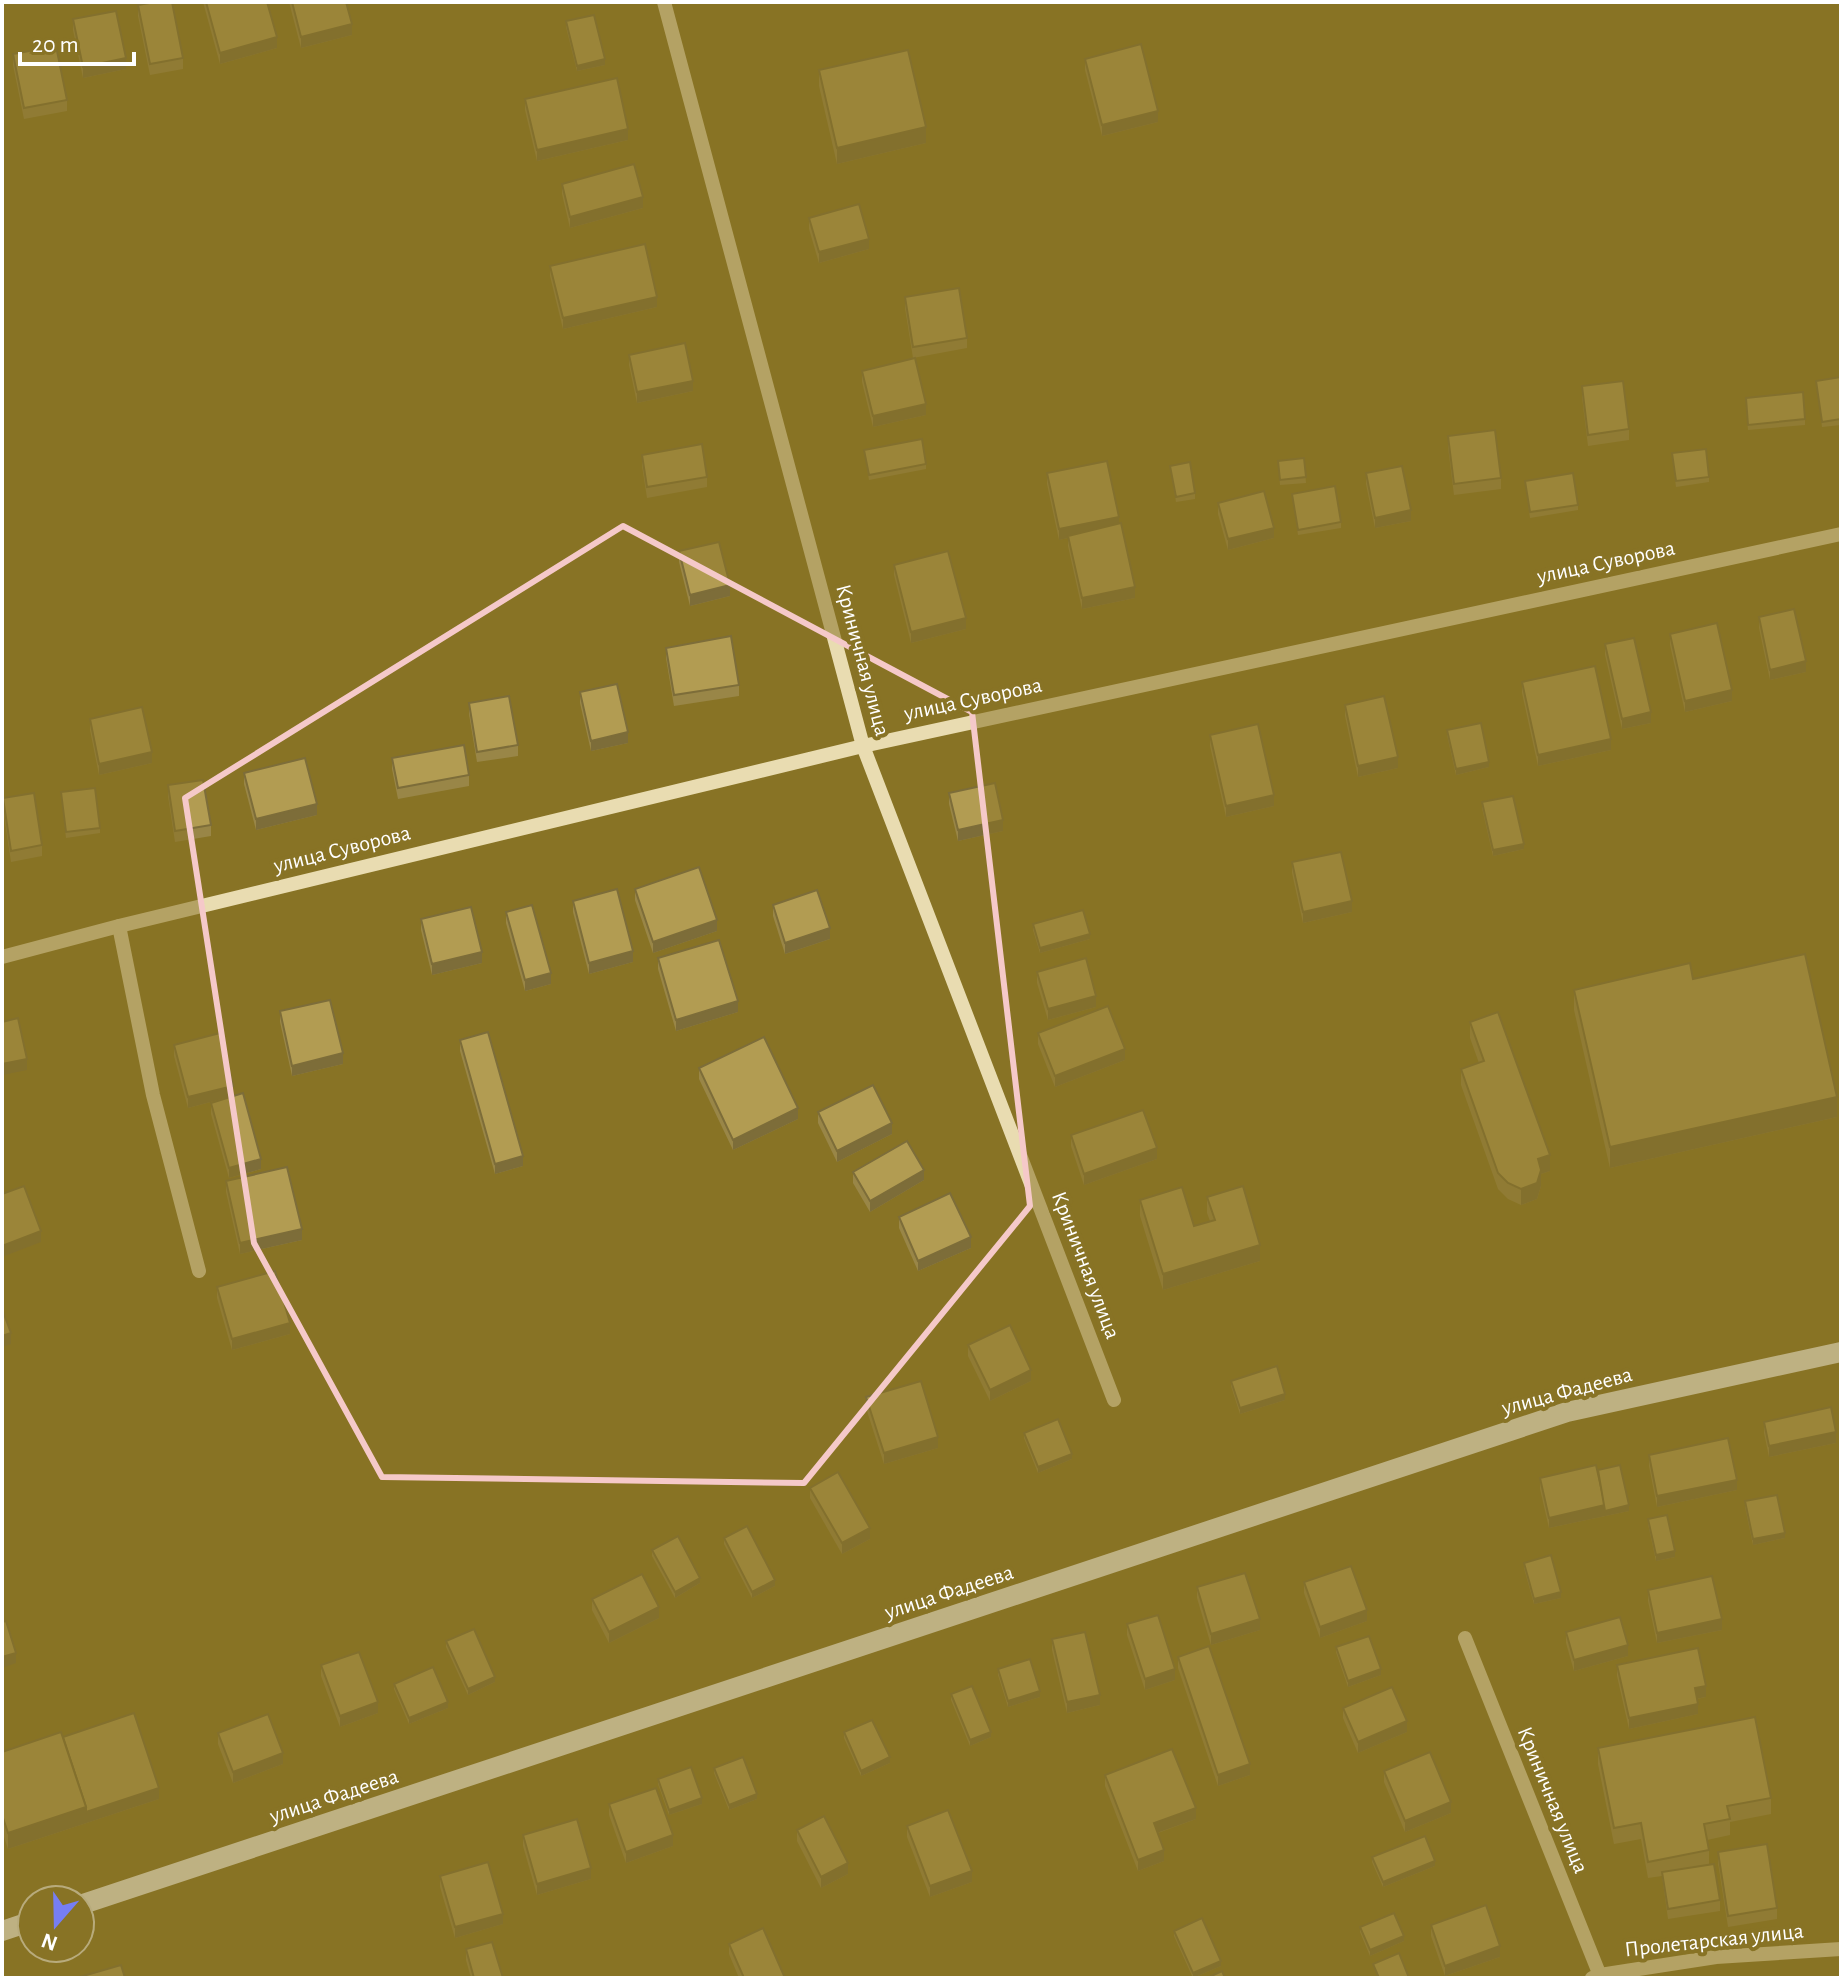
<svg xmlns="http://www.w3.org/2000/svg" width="1843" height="1980" viewBox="0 0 1843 1980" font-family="'Alegreya Sans',sans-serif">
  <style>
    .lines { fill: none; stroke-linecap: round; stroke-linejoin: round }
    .minor { stroke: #e9dcb1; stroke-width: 14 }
    .major { stroke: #fefcf4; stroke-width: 20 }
    .wall { fill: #998647 }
    .shaded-wall { fill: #7d6d39 }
    .building { fill: #b29c52; stroke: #7d6d39; stroke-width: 2 }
    .marked { fill: none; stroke: #f5c9c9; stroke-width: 6; stroke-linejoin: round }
    .labels { text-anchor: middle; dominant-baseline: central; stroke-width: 8; stroke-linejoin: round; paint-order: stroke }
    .street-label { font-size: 22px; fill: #fff; stroke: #887325 }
  </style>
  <rect width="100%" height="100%" fill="#887325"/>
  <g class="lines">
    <g class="minor">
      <path d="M664 2 863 746 1114 1400"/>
      <path d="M119 926 153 1095 199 1271"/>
      <path d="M2 957 119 926 863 746 1841 534"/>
      <path d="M1465 1638 1601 1978"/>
      <path d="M1592 1978 1600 1975 1716 1957 1841 1949"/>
    </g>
    <g class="major">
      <path d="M80 1905 1567 1412 1841 1352"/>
      <path d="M2 1931 32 1921"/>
    </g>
  </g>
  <g class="wall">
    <path d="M203 2H267L277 48 220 64Z"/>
    <path d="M289 2H346L352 35 301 48Z"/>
    <path d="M138 5 183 58V69L150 75 138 16Z"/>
    <path d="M73 19 126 69 83 78 73 30Z"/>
    <path d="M566 21 605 65 577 71 566 27Z"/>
    <path d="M13 54 67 100V111L24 119 13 65Z"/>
    <path d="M1085 59 1158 122 1102 136 1085 70Z"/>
    <path d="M819 70 926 143 837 164 819 86Z"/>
    <path d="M525 99 628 140 537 161 525 110Z"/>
    <path d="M562 184 643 208 570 228 562 194Z"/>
    <path d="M809 218 869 249 819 263 809 229Z"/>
    <path d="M550 266 657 307 563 329 550 276Z"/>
    <path d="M905 297 967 338V348L913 358 905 308Z"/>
    <path d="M629 355 693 391 637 403 629 365Z"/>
    <path d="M862 371 926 415 873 427 862 382Z"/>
    <path d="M1841 377V425L1822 427 1816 381Z"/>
    <path d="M1582 386 1629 429V440L1588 446 1582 397Z"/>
    <path d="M1746 403 1805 419V425L1748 430Z"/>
    <path d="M1448 436 1501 478V489L1454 495 1448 447Z"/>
    <path d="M864 450 926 464V469L869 480Z"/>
    <path d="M1672 453 1709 477V482L1676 487Z"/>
    <path d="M642 455 707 477V487L647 498 642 466Z"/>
    <path d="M1304 458 1306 483 1280 485 1278 461Z"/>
    <path d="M1170 466 1195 493V499L1176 502Z"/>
    <path d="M1047 473 1119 524 1135 598 1082 609 1068 546V538L1059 540 1047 484Z"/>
    <path d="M1366 473 1411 521 1375 528 1366 484Z"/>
    <path d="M1525 481 1578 505V510L1530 518Z"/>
    <path d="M1292 494 1341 522V528L1298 535Z"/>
    <path d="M1218 503 1274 538 1228 550 1218 514Z"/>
    <path d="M679 551 730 596 690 606 679 562Z"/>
    <path d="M894 565 966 629 911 643 894 575Z"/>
    <path d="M1759 617 1806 672 1770 680 1759 628Z"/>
    <path d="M1670 634 1732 701 1685 712 1670 645Z"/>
    <path d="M1605 644 1651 723 1622 729 1605 655Z"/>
    <path d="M666 648 739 685V696L674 706 666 658Z"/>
    <path d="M1522 682 1611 750 1538 766 1522 693Z"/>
    <path d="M580 692 628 743 591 751 580 703Z"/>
    <path d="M469 703 518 745V756L477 762 469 714Z"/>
    <path d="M1345 705 1398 768 1358 777 1345 716Z"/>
    <path d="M90 719 152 763 99 775 90 730Z"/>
    <path d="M1447 730 1489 767 1456 775 1447 735Z"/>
    <path d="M1210 735 1274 806 1226 817 1210 746Z"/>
    <path d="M392 758 469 775V786L398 799 392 769Z"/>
    <path d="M244 773 317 815 256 830 244 784Z"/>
    <path d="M168 785 211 825V836L175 842 168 796Z"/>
    <path d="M61 792 100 828V833L66 838Z"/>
    <path d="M949 793 1003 831 958 841 949 804Z"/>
    <path d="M3 798 42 845V856L11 862 3 809Z"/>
    <path d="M1482 802 1524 849 1493 856 1482 808Z"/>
    <path d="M1292 862 1352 912 1303 923 1292 873Z"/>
    <path d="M635 889 717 931 653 953 635 900Z"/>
    <path d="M573 901 633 962 589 974 573 912Z"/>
    <path d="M773 905 830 939 785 954 773 916Z"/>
    <path d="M506 912 551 984 525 991 506 923Z"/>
    <path d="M421 919 482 963 432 975 421 930Z"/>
    <path d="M1033 924 1090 939 1040 953 1033 930Z"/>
    <path d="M658 958 738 1012 676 1031 658 969Z"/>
    <path d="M1037 972 1096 1007 1048 1020 1037 983Z"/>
    <path d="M1693 979 1837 1117 1610 1168 1574 1010V990Z"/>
    <path d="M280 1011 343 1064 292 1076 280 1022Z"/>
    <path d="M1470 1022 1550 1171 1541 1174V1186L1537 1199 1521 1205 1508 1199 1498 1189 1461 1085V1069L1479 1063 1470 1038Z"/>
    <path d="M1038 1033 1125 1060 1055 1087 1038 1044Z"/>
    <path d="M460 1040 523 1166 495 1174 460 1051Z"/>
    <path d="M174 1045 233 1096 261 1169 229 1178 211 1114V1103L222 1099 188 1108 174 1056Z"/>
    <path d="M699 1068 798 1119 733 1150 699 1079Z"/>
    <path d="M818 1112 892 1134 837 1162 818 1123Z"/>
    <path d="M1071 1135 1157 1159 1084 1185 1071 1146Z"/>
    <path d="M853 1172 924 1180 870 1212 853 1183Z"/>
    <path d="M226 1181 302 1240 240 1254 226 1192Z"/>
    <path d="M1207 1197 1260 1261 1163 1290 1140 1216V1200L1194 1226 1210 1221 1207 1213Z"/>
    <path d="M899 1217 971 1248 918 1271 899 1228Z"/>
    <path d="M217 1287 290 1334 232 1350 217 1298Z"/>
    <path d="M968 1345 1031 1381 990 1401 968 1356Z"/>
    <path d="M1231 1381 1285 1400 1240 1414 1231 1386Z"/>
    <path d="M866 1397 938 1448 884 1464 866 1408Z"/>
    <path d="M1764 1422 1836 1443 1769 1457 1764 1433Z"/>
    <path d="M1024 1433 1072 1459 1038 1473 1024 1438Z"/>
    <path d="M1649 1455 1737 1490 1657 1507 1649 1466Z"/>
    <path d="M1598 1470 1629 1511 1549 1528 1540 1489V1478Z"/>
    <path d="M810 1488 870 1539 842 1554 810 1498Z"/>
    <path d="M1745 1501 1785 1538 1753 1545 1745 1507Z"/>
    <path d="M1648 1519 1675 1557 1656 1561 1648 1524Z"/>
    <path d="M724 1538 775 1586 752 1598 724 1544Z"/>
    <path d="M652 1550 700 1583 675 1598 652 1556Z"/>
    <path d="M1524 1563 1561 1598 1534 1604 1524 1568Z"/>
    <path d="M1304 1582 1367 1621 1320 1638 1304 1593Z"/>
    <path d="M1197 1587 1260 1630 1211 1645 1197 1598Z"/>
    <path d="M1648 1590 1722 1630 1657 1643 1648 1601Z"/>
    <path d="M592 1599 659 1618 609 1643 592 1610Z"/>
    <path d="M1127 1624 1175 1680 1145 1690 1127 1635Z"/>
    <path d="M1566 1632 1628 1656 1574 1671 1566 1643Z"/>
    <path d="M1052 1639 1100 1705 1067 1713 1052 1650Z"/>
    <path d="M446 1641 495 1682 468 1695 446 1647Z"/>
    <path d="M1336 1647 1381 1675 1348 1687 1336 1652Z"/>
    <path d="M1178 1657 1250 1775 1218 1786 1178 1668Z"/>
    <path d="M321 1665 378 1713 340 1727 321 1676Z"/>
    <path d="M1617 1665 1706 1697 1697 1699 1698 1714 1629 1729 1617 1676Z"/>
    <path d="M998 1669 1040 1697 1008 1707 998 1675Z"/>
    <path d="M394 1684 448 1708 409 1724 394 1689Z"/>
    <path d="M951 1694 991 1737 970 1746 951 1700Z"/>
    <path d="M1343 1708 1407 1732 1358 1753 1343 1718Z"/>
    <path d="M844 1732 890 1763 861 1776 844 1738Z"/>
    <path d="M218 1733 283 1764 233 1783 218 1744Z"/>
    <path d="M63 1737 159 1799 8 1849 2 1831V1752Z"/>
    <path d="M1598 1748 1771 1798V1814L1730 1822V1835L1707 1840 1709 1850V1865L1720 1900V1911L1668 1919 1662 1876 1648 1878 1641 1839 1614 1844 1598 1764Z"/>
    <path d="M714 1768 757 1799 729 1810 714 1773Z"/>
    <path d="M1384 1771 1451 1813 1405 1832 1384 1782Z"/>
    <path d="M1105 1775 1196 1819 1158 1833 1164 1861 1138 1871 1105 1786Z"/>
    <path d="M658 1779 702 1804 669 1815 658 1784Z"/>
    <path d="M609 1804 673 1846 626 1863 609 1815Z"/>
    <path d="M907 1826 972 1882 930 1897 907 1837Z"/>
    <path d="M797 1830 848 1874 821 1888 797 1841Z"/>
    <path d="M523 1835 591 1879 537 1895 523 1846Z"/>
    <path d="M1718 1852 1777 1908V1919L1728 1927 1718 1863Z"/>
    <path d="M1372 1857 1435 1866 1383 1887 1372 1862Z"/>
    <path d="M440 1876 503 1924 455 1938 440 1887Z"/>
    <path d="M1431 1925 1500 1957 1445 1976 1431 1936Z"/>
    <path d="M1360 1927 1404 1941 1370 1956 1360 1932Z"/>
    <path d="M1174 1931 1221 1966 1193 1978 1174 1936Z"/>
    <path d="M729 1944 785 1978H739L729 1954Z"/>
    <path d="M466 1949 503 1978H471L466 1960Z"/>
  </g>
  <g class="shaded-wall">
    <path d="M352 24V35L301 48V37Z"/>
    <path d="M277 37V48L220 64V53Z"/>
    <path d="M126 58V69L83 78V67Z"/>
    <path d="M605 59V65L577 71V66Z"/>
    <path d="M1158 111V122L1102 136V125Z"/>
    <path d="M926 127V143L837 164V148Z"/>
    <path d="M628 129V140L537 161V150Z"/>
    <path d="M643 197V208L570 228V217Z"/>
    <path d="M869 239V249L819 263V252Z"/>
    <path d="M657 297V307L563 329V318Z"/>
    <path d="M693 381V391L637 403V392Z"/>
    <path d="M926 404V415L873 427V416Z"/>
    <path d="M1411 510V521L1375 528V518Z"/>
    <path d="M1119 517V527L1059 540V529Z"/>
    <path d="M1274 528V538L1228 550V539Z"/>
    <path d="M730 585V596L690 606V595Z"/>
    <path d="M1135 587V598L1082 609V598Z"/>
    <path d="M966 618V629L911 643V632Z"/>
    <path d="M1806 661V672L1770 680V670Z"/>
    <path d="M1732 690V701L1685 712V701Z"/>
    <path d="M1651 712V723L1622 729V719Z"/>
    <path d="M628 732V743L591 751V741Z"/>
    <path d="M1611 739V750L1538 766V755Z"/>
    <path d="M152 752V763L99 775V764Z"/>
    <path d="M1398 757V768L1358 777V766Z"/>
    <path d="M1489 762V767L1456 775V769Z"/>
    <path d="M1274 795V806L1226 817V806Z"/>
    <path d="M317 804V815L256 830V819Z"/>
    <path d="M1003 820V831L958 841V830Z"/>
    <path d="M1524 844V849L1493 856V850Z"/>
    <path d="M1352 901V912L1303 923V912Z"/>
    <path d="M717 920V931L653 953V942Z"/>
    <path d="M830 928V939L785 954V943Z"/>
    <path d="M1090 934V939L1040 953V948Z"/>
    <path d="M633 951V962L589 974V963Z"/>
    <path d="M482 952V963L432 975V964Z"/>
    <path d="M551 973V984L525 991V980Z"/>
    <path d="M1096 996V1007L1048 1020V1009Z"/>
    <path d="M738 1001V1012L676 1031V1020Z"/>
    <path d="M1125 1049V1060L1055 1087V1076Z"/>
    <path d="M343 1053V1064L292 1076V1066Z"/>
    <path d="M27 1059V1070L2 1075V1064Z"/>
    <path d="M233 1086V1096L188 1108V1097Z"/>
    <path d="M1837 1097V1117L1610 1168V1147Z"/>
    <path d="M798 1108V1119L733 1150V1140Z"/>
    <path d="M892 1123V1134L837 1162V1151Z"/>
    <path d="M1157 1148V1159L1084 1185V1174Z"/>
    <path d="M1550 1155V1171L1541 1174V1186L1537 1199 1521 1205V1189L1538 1159Z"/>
    <path d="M523 1156V1166L495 1174V1164Z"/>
    <path d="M261 1159V1169L229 1178V1168Z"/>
    <path d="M924 1170V1180L870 1212V1201Z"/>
    <path d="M302 1229V1240L240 1254V1243Z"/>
    <path d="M41 1231V1242L2 1257V1246Z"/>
    <path d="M971 1237V1248L918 1271V1261Z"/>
    <path d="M1260 1245V1261L1163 1290V1274Z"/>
    <path d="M290 1323V1334L232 1350V1339Z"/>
    <path d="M11 1333V1344L2 1347V1336Z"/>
    <path d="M1031 1370V1381L990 1401V1390Z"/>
    <path d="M1285 1394V1400L1240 1414V1408Z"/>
    <path d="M1836 1432V1443L1769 1457V1446Z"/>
    <path d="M938 1437V1448L884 1464V1453Z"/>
    <path d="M1072 1454V1459L1038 1473V1467Z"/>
    <path d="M1737 1480V1490L1657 1507V1496Z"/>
    <path d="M1605 1505H1629V1511L1549 1528V1518Z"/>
    <path d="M870 1528V1539L842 1554V1543Z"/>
    <path d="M1785 1533V1538L1753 1545V1539Z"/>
    <path d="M1675 1551V1557L1656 1561V1555Z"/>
    <path d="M700 1578V1583L675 1598V1592Z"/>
    <path d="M775 1580V1586L752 1598V1592Z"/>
    <path d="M1561 1592V1598L1534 1604V1599Z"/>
    <path d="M659 1607V1618L609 1643V1632Z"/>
    <path d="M1367 1610V1621L1320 1638V1627Z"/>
    <path d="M1260 1619V1630L1211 1645V1634Z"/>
    <path d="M1722 1619V1630L1657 1643V1633Z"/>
    <path d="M1628 1645V1656L1574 1671V1660Z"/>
    <path d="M16 1653V1663L2 1668V1657Z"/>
    <path d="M1175 1669V1680L1145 1690V1679Z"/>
    <path d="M1381 1669V1675L1348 1687V1681Z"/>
    <path d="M495 1677V1682L468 1695V1689Z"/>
    <path d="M1706 1686V1697L1695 1699V1688Z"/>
    <path d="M1040 1691V1697L1008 1707V1701Z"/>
    <path d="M1100 1695V1705L1067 1713V1702Z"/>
    <path d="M378 1702V1713L340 1727V1716Z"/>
    <path d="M448 1702V1708L409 1724V1718Z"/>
    <path d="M1698 1704V1714L1629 1729V1718Z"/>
    <path d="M1407 1721V1732L1358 1753V1742Z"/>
    <path d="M991 1732V1737L970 1746V1740Z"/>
    <path d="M283 1753V1764L233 1783V1772Z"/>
    <path d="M890 1757V1763L861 1776V1771Z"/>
    <path d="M1250 1764V1775L1218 1786V1775Z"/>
    <path d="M159 1788V1799L8 1849V1833L86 1807Z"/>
    <path d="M757 1794V1799L729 1810V1805Z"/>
    <path d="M702 1798V1804L669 1815V1810Z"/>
    <path d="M1451 1802V1813L1405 1832V1821Z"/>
    <path d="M1196 1808V1819L1154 1834V1823Z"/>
    <path d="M673 1835V1846L626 1863V1852Z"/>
    <path d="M1164 1850V1861L1138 1871V1860Z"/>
    <path d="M1435 1861V1866L1383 1887V1882Z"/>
    <path d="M848 1863V1874L821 1888V1877Z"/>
    <path d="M591 1868V1879L537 1895V1884Z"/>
    <path d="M972 1871V1882L930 1897V1886Z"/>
    <path d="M503 1914V1924L455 1938V1927Z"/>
    <path d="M1404 1936V1941L1370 1956V1950Z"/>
    <path d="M1500 1946V1957L1445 1976V1966Z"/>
    <path d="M1221 1961V1966L1193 1978V1973Z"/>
  </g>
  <g class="building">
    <path d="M155 2H172L183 58 150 64 138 5Z"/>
    <path d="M206 2H267L277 37 220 53Z"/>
    <path d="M292 2H346L352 24 301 37Z"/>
    <path d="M116 11 126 58 83 67 73 19Z"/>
    <path d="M594 15 605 59 577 66 566 21Z"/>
    <path d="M1141 44 1158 111 1102 125 1085 59Z"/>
    <path d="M56 46 67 100 24 108 13 54Z"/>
    <path d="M908 50 926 127 837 148 819 70Z"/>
    <path d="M617 78 628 129 537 150 525 99Z"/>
    <path d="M634 164 643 197 570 217 562 184Z"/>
    <path d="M859 204 869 239 819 252 809 218Z"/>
    <path d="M645 244 657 297 563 318 550 266Z"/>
    <path d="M959 288 967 338 913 347 905 297Z"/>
    <path d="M685 343 693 381 637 392 629 355Z"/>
    <path d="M915 358 926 404 873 416 862 371Z"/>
    <path d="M1841 377V419L1822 422 1816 381Z"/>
    <path d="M1623 381 1629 429 1588 435 1582 386Z"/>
    <path d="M1803 392 1805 419 1748 425 1746 398Z"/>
    <path d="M1495 430 1501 478 1454 484 1448 436Z"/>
    <path d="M922 439 926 464 869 475 864 450Z"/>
    <path d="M702 444 707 477 647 487 642 455Z"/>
    <path d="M1706 449 1709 477 1676 481 1672 453Z"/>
    <path d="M1304 458 1306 477 1280 480 1278 461Z"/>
    <path d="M1107 461 1119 517 1059 529 1047 473Z"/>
    <path d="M1190 462 1195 493 1176 497 1170 466Z"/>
    <path d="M1402 466 1411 510 1375 518 1366 473Z"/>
    <path d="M1573 473 1578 505 1530 512 1525 481Z"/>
    <path d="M1335 486 1341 522 1298 530 1292 494Z"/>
    <path d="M1264 491 1274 528 1228 539 1218 503Z"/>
    <path d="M1121 523 1135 587 1082 598 1068 536Z"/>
    <path d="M719 542 730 585 690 595 679 551Z"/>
    <path d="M948 551 966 618 911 632 894 565Z"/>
    <path d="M1794 609 1806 661 1770 670 1759 617Z"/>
    <path d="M1717 623 1732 690 1685 701 1670 634Z"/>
    <path d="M731 636 739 685 674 695 666 648Z"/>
    <path d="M1634 638 1651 712 1622 719 1605 644Z"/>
    <path d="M1595 666 1611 739 1538 755 1522 682Z"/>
    <path d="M617 684 628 732 591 741 580 692Z"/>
    <path d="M509 696 518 745 477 752 469 703Z"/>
    <path d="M1384 696 1398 757 1358 766 1345 705Z"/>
    <path d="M142 707 152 752 99 764 90 719Z"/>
    <path d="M1481 723 1489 762 1456 769 1447 730Z"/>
    <path d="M1258 724 1274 795 1226 806 1210 735Z"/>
    <path d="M464 745 469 775 398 788 392 758Z"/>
    <path d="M305 758 317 804 256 819 244 773Z"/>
    <path d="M203 780 211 825 175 831 168 785Z"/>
    <path d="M995 783 1003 820 958 830 949 793Z"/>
    <path d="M95 788 100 828 66 832 61 792Z"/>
    <path d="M34 793 42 845 11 851 3 798Z"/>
    <path d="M1513 796 1524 844 1493 850 1482 802Z"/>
    <path d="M1341 852 1352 901 1303 912 1292 862Z"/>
    <path d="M699 867 717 920 653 942 635 889Z"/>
    <path d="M617 889 633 951 589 963 573 901Z"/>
    <path d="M817 890 830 928 785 943 773 905Z"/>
    <path d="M532 905 551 973 525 980 506 912Z"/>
    <path d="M471 907 482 952 432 964 421 919Z"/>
    <path d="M1083 910 1090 934 1040 948 1033 924Z"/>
    <path d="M719 940 738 1001 676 1020 658 958Z"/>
    <path d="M1805 954 1837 1097 1610 1147 1574 990 1690 963 1693 979Z"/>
    <path d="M1086 958 1096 996 1048 1009 1037 972Z"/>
    <path d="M330 1000 343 1053 292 1066 280 1011Z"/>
    <path d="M1108 1006 1125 1049 1055 1076 1038 1033Z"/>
    <path d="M1498 1012 1550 1155 1538 1159 1541 1170 1537 1183 1521 1189 1508 1183 1498 1173 1461 1069 1484 1061 1470 1022Z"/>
    <path d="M18 1018 27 1059 2 1064V1022Z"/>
    <path d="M488 1032 523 1156 495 1164 460 1040Z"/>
    <path d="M220 1033 233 1086 188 1097 174 1045Z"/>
    <path d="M764 1037 798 1108 733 1140 699 1068Z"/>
    <path d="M873 1085 892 1123 837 1151 818 1112Z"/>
    <path d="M243 1093 261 1159 229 1168 211 1103Z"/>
    <path d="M1143 1110 1157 1148 1084 1174 1071 1135Z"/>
    <path d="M907 1141 924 1170 870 1201 853 1172Z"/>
    <path d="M287 1167 302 1229 240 1243 226 1181Z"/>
    <path d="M24 1186 41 1231 2 1246V1194Z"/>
    <path d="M1243 1186 1260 1245 1163 1274 1140 1200 1182 1187 1194 1226 1215 1220 1207 1197Z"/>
    <path d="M950 1193 971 1237 918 1261 899 1217Z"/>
    <path d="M275 1271 290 1323 232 1339 217 1287Z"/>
    <path d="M2 1309 11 1333 2 1336Z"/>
    <path d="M1010 1325 1031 1370 990 1390 968 1345Z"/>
    <path d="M1277 1366 1285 1394 1240 1408 1231 1381Z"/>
    <path d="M921 1381 938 1437 884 1453 866 1397Z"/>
    <path d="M1831 1407 1836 1432 1769 1446 1764 1422Z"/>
    <path d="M1058 1419 1072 1454 1038 1467 1024 1433Z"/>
    <path d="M1728 1438 1737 1480 1657 1496 1649 1455Z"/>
    <path d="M1596 1465 1605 1505 1549 1518 1540 1478Z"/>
    <path d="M1620 1465 1629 1505 1605 1511 1598 1470Z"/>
    <path d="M838 1472 870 1528 842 1543 810 1488Z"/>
    <path d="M1777 1495 1785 1533 1753 1539 1745 1501Z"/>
    <path d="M1667 1515 1675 1551 1656 1555 1648 1519Z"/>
    <path d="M747 1526 775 1580 752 1592 724 1538Z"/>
    <path d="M678 1536 700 1578 675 1592 652 1550Z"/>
    <path d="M1551 1555 1561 1592 1534 1599 1524 1563Z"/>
    <path d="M1351 1566 1367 1610 1320 1627 1304 1582Z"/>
    <path d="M1245 1573 1260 1619 1211 1634 1197 1587Z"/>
    <path d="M642 1574 659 1607 609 1632 592 1599Z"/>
    <path d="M1712 1576 1722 1619 1657 1633 1648 1590Z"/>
    <path d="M1158 1615 1175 1669 1145 1679 1127 1624Z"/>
    <path d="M1620 1617 1628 1645 1574 1660 1566 1632Z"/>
    <path d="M6 1621 16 1653 2 1657V1622Z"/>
    <path d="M474 1629 495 1677 468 1689 446 1641Z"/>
    <path d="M1085 1632 1100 1695 1067 1702 1052 1639Z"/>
    <path d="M1369 1636 1381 1669 1348 1681 1336 1647Z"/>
    <path d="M1209 1646 1250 1764 1218 1775 1178 1657Z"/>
    <path d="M1698 1648 1706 1686 1695 1688 1698 1704 1629 1718 1617 1665Z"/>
    <path d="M359 1652 378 1702 340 1716 321 1665Z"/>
    <path d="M1030 1659 1040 1691 1008 1701 998 1669Z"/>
    <path d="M433 1667 448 1702 409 1718 394 1684Z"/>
    <path d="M972 1686 991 1732 970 1740 951 1694Z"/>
    <path d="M1392 1687 1407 1721 1358 1742 1343 1708Z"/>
    <path d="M134 1713 159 1788 86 1812V1807L63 1737Z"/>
    <path d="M268 1714 283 1753 233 1772 218 1733Z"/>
    <path d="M1755 1717 1771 1798 1727 1806 1730 1819 1704 1824 1709 1850 1648 1862 1641 1823 1614 1828 1598 1748Z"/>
    <path d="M872 1720 890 1757 861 1771 844 1732Z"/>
    <path d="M61 1732 86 1807 8 1833 2 1815V1752Z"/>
    <path d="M1172 1749 1196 1808 1154 1823 1164 1850 1138 1860 1105 1775Z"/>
    <path d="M1430 1752 1451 1802 1405 1821 1384 1771Z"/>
    <path d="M743 1757 757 1794 729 1805 714 1768Z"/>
    <path d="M691 1767 702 1798 669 1810 658 1779Z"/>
    <path d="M656 1788 673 1835 626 1852 609 1804Z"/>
    <path d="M948 1810 972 1871 930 1886 907 1826Z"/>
    <path d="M824 1816 848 1863 821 1877 797 1830Z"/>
    <path d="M577 1819 591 1868 537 1884 523 1835Z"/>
    <path d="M1425 1836 1435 1861 1383 1882 1372 1857Z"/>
    <path d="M1767 1844 1777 1908 1728 1916 1718 1852Z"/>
    <path d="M488 1862 503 1914 455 1927 440 1876Z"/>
    <path d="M1714 1864 1720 1900 1668 1909 1662 1872Z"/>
    <path d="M1486 1905 1500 1946 1445 1966 1431 1925Z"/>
    <path d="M1394 1913 1404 1936 1370 1950 1360 1927Z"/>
    <path d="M1202 1918 1221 1961 1193 1973 1174 1931Z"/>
    <path d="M763 1928 785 1978H744L729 1944Z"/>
    <path d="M492 1942 503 1978H474L466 1949Z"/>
    <path d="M1399 1953 1409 1978H1379L1373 1964Z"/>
    <path d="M121 1965 125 1978H76Z"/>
    <path d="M1222 1971 1225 1978H1207Z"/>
  </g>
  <path d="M0 0H1843V1980H0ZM623 526 972 712 1030 1206 804 1483 382 1477 254 1243 185 798Z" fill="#887325" fill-opacity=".55" fill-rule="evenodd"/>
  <path class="marked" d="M623 526 972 712 1030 1206 804 1483 382 1477 254 1243 185 798Z"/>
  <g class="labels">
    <g class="street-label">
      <text transform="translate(1606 562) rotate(-12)">улица Суворова</text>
      <text transform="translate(863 660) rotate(75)">Криничная улица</text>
      <text transform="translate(973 699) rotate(-12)">улица Суворова</text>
      <text transform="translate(342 849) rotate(-14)">улица Суворова</text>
      <text transform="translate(1086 1265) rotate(69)">Криничная улица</text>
      <text transform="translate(1567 1391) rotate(-15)">улица Фадеева</text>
      <text transform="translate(949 1592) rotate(-18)">улица Фадеева</text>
      <text transform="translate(334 1796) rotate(-18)">улица Фадеева</text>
      <text transform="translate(1553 1800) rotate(68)">Криничная улица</text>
      <text transform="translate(1714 1940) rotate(-6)">Пролетарская улица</text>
    </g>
  </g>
  <rect width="1843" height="1980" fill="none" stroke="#ffffff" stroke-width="8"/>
  <g transform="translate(56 1924) rotate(200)"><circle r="38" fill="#887325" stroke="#b8ab7c" stroke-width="2"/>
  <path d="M0-6L14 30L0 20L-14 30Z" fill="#767ef3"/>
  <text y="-12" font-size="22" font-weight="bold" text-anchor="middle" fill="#ffffff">N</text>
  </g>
  <path d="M20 52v12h114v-12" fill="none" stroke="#ffffff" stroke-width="4"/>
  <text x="32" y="52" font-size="24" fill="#ffffff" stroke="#887325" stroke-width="6" paint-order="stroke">20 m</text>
</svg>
